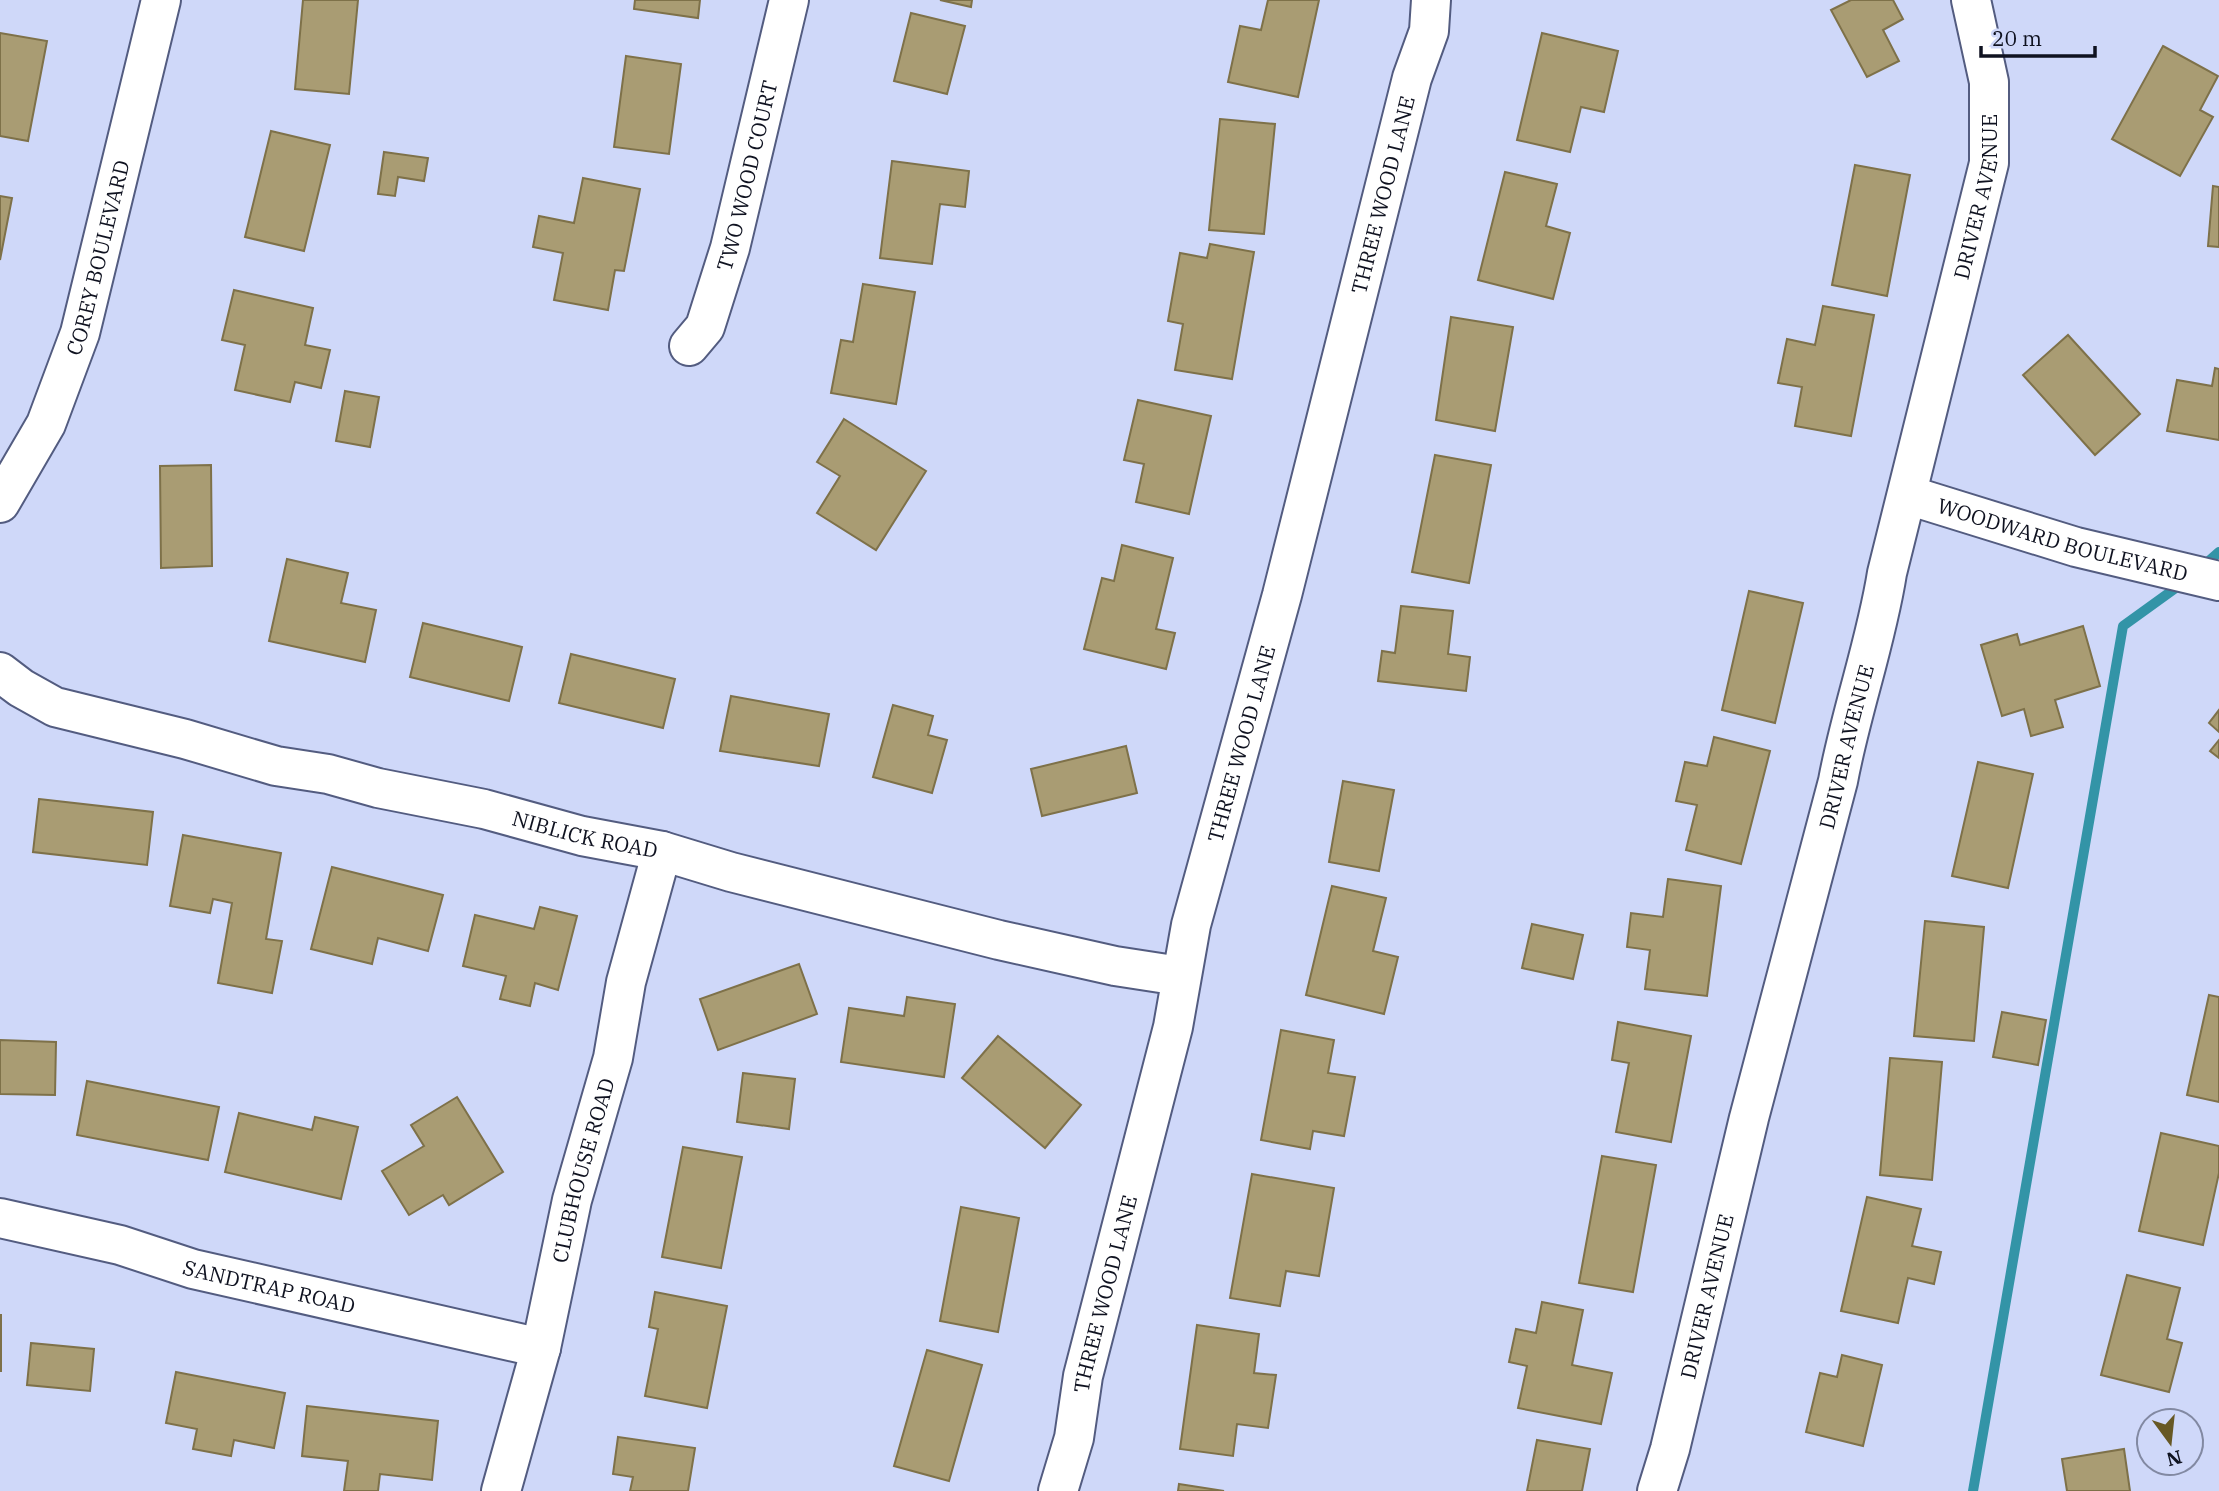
<svg xmlns="http://www.w3.org/2000/svg" width="2219" height="1491" viewBox="0 0 2219 1491" font-family="'IBM Plex Serif',serif">
  <style>
    .lines { fill: none; stroke-linecap: round; stroke-linejoin: round }
    .stream { stroke: #3394a7; stroke-width: 10 }
    .building { fill: #a99c73; stroke: #7e7149; stroke-width: 2 }
    .minor-casing { stroke: #535c80; stroke-width: 42 }
    .minor { stroke: #fff; stroke-width: 38 }
    .labels { text-anchor: middle; dominant-baseline: central; stroke-width: 5; stroke-linejoin: round; paint-order: stroke }
    .street-label { font-size: 21px; fill: #0f1220; stroke: #cfd8f9 }
  </style>
  <rect width="100%" height="100%" fill="#cfd8f9"/>
  <g class="lines">
    <g class="stream">
      <path d="M2202 567 2219 552"/>
      <path d="M1973 1491 2123 626 2184 582"/>
    </g>
  </g>
  <g class="building">
    <path d="M303 0H358L349 94 295 89Z"/>
    <path d="M635 0H700L698 18 634 9Z"/>
    <path d="M940 0H972L971 7Z"/>
    <path d="M1268 0H1319L1298 97 1228 82 1240 26 1261 30Z"/>
    <path d="M1851 0H1893L1903 19 1883 30 1899 61 1867 77 1831 10Z"/>
    <path d="M911 13 965 26 947 94 894 81Z"/>
    <path d="M0 33 47 41 28 141 0 136Z"/>
    <path d="M1542 33 1618 51 1604 112 1581 107 1570 152 1517 140Z"/>
    <path d="M2163 46 2218 76 2200 110 2213 117 2180 176 2112 139Z"/>
    <path d="M626 56 681 64 669 154 614 147Z"/>
    <path d="M1220 119 1275 124 1264 234 1209 230Z"/>
    <path d="M271 131 330 145 304 251 245 237Z"/>
    <path d="M384 152 428 158 424 181 398 177 395 196 378 194Z"/>
    <path d="M892 161 969 171 965 207 940 204 932 264 880 258Z"/>
    <path d="M1855 165 1910 175 1887 296 1832 285Z"/>
    <path d="M1505 172 1557 184 1546 226 1570 233 1553 299 1478 280Z"/>
    <path d="M583 178 640 189 624 271 615 270 608 310 554 300 563 253 533 247 539 216 574 223Z"/>
    <path d="M2213 186 2219 187V247L2208 246Z"/>
    <path d="M0 196 12 198 0 260Z"/>
    <path d="M1210 244 1254 252 1232 379 1175 370 1183 324 1168 321 1180 253 1207 258Z"/>
    <path d="M863 284 915 292 896 404 831 393 841 340 853 342Z"/>
    <path d="M234 290 313 308 305 345 330 350 321 388 295 382 290 402 235 390 245 345 222 340Z"/>
    <path d="M1823 306 1874 315 1851 436 1795 426 1802 387 1778 383 1787 339 1815 345Z"/>
    <path d="M1451 317 1513 327 1495 431 1436 420Z"/>
    <path d="M2068 335 2140 414 2095 455 2023 375Z"/>
    <path d="M2215 368 2219 369V440L2167 431 2177 380 2212 386Z"/>
    <path d="M345 391 379 397 370 447 336 441Z"/>
    <path d="M1138 400 1211 416 1189 514 1136 502 1144 464 1124 460Z"/>
    <path d="M844 419 926 471 876 550 817 513 840 476 817 462Z"/>
    <path d="M1435 455 1491 465 1469 583 1412 572Z"/>
    <path d="M211 465 212 566 161 568 160 466Z"/>
    <path d="M1122 545 1173 558 1156 629 1175 633 1166 669 1084 649 1102 578 1114 581Z"/>
    <path d="M287 559 348 573 341 603 376 610 365 662 269 641Z"/>
    <path d="M1749 591 1803 603 1775 723 1722 710Z"/>
    <path d="M1401 606 1453 611 1448 654 1470 657 1466 691 1378 681 1382 651 1395 653Z"/>
    <path d="M423 623 522 647 509 701 410 677Z"/>
    <path d="M2083 626 2100 686 2055 700 2063 727 2031 736 2024 709 2002 716 1981 645 2017 634 2020 645Z"/>
    <path d="M571 654 675 679 663 728 559 703Z"/>
    <path d="M731 696 829 714 819 766 720 751Z"/>
    <path d="M893 705 933 716 928 735 947 740 932 793 873 777Z"/>
    <path d="M2219 710V732L2209 723Z"/>
    <path d="M1714 737 1770 751 1741 864 1686 850 1697 805 1676 801 1685 762 1707 766Z"/>
    <path d="M2219 740V758L2210 751Z"/>
    <path d="M1126 746 1137 793 1042 816 1031 769Z"/>
    <path d="M1978 762 2033 774 2008 888 1952 876Z"/>
    <path d="M1343 781 1394 790 1379 871 1329 862Z"/>
    <path d="M39 799 153 812 147 865 33 852Z"/>
    <path d="M183 835 281 853 266 939 282 941 272 993 218 983 232 903 213 899 210 913 170 906Z"/>
    <path d="M332 867 443 895 428 951 378 938 372 964 311 949Z"/>
    <path d="M1668 879 1721 886 1707 996 1645 989 1650 950 1627 947 1631 913 1663 917Z"/>
    <path d="M1332 886 1386 898 1373 951 1398 957 1384 1014 1306 995Z"/>
    <path d="M540 907 577 916 558 990 535 983 530 1006 500 999 506 976 463 966 475 915 534 929Z"/>
    <path d="M1925 921 1984 927 1974 1041 1914 1036Z"/>
    <path d="M1532 924 1583 935 1573 979 1522 968Z"/>
    <path d="M799 964 817 1014 718 1050 700 999Z"/>
    <path d="M2209 995 2219 997V1102L2187 1095Z"/>
    <path d="M907 997 955 1004 944 1077 841 1062 849 1008 904 1016Z"/>
    <path d="M2002 1012 2046 1020 2038 1065 1993 1057Z"/>
    <path d="M1618 1022 1691 1036 1671 1142 1616 1132 1629 1063 1612 1060Z"/>
    <path d="M1281 1030 1334 1040 1328 1073 1355 1077 1344 1136 1313 1131 1310 1149 1261 1140Z"/>
    <path d="M998 1036 1081 1105 1045 1148 962 1078Z"/>
    <path d="M0 1040 56 1042 55 1095 0 1094Z"/>
    <path d="M1890 1058 1942 1062 1932 1180 1880 1175Z"/>
    <path d="M743 1073 795 1079 789 1129 737 1122Z"/>
    <path d="M87 1081 219 1107 208 1160 77 1135Z"/>
    <path d="M457 1097 503 1172 449 1205 443 1195 409 1215 382 1171 424 1146 411 1125Z"/>
    <path d="M239 1113 312 1130 315 1117 358 1127 341 1199 225 1172Z"/>
    <path d="M2161 1133 2219 1146V1173L2203 1245 2139 1231Z"/>
    <path d="M683 1147 742 1157 721 1268 662 1257Z"/>
    <path d="M1602 1156 1656 1165 1633 1292 1579 1283Z"/>
    <path d="M1252 1174 1334 1188 1319 1276 1286 1271 1280 1306 1230 1298Z"/>
    <path d="M1867 1197 1921 1209 1912 1246 1941 1252 1934 1284 1908 1278 1898 1323 1841 1311Z"/>
    <path d="M961 1207 1019 1218 998 1332 940 1321Z"/>
    <path d="M2127 1275 2180 1288 2167 1339 2182 1343 2169 1392 2101 1375Z"/>
    <path d="M655 1292 727 1306 707 1408 645 1396 658 1329 649 1327Z"/>
    <path d="M1542 1302 1583 1310 1572 1365 1612 1373 1601 1424 1518 1408 1527 1366 1509 1362 1516 1329 1536 1333Z"/>
    <rect x="0" y="1315" width="1" height="56"/>
    <path d="M1197 1325 1259 1334 1254 1373 1276 1375 1268 1428 1237 1424 1233 1456 1180 1449Z"/>
    <path d="M31 1343 94 1349 90 1391 27 1385Z"/>
    <path d="M927 1350 982 1365 949 1481 894 1466Z"/>
    <path d="M1842 1355 1882 1365 1863 1446 1806 1432 1820 1373 1837 1377Z"/>
    <path d="M176 1372 285 1393 274 1448 234 1440 231 1456 193 1449 197 1429 166 1423Z"/>
    <path d="M307 1406 438 1421 432 1480 380 1474 378 1491H344L348 1461 302 1456Z"/>
    <path d="M618 1437 695 1448 688 1491H630L633 1477 613 1474Z"/>
    <path d="M1537 1440 1590 1449 1582 1491H1527Z"/>
    <path d="M2124 1449 2130 1491H2067L2062 1459Z"/>
    <path d="M1179 1484 1224 1491H1178Z"/>
  </g>
  <g class="lines">
    <defs>
      <g id="minor">
        <path id="s1" d="M689 346 705 327 730 248 789 0"/>
        <path id="s2" d="M1908 495 2076 547 2219 581"/>
        <path id="s3" d="M0 503 46 424 80 333 161 0"/>
        <path id="s4" d="M0 672 21 688 55 707 185 739 276 766 328 774 378 788 484 809 582 836 662 851 731 872 999 940 1115 966 1180 976"/>
        <path id="s5" d="M0 1218 120 1245 193 1269 541 1348"/>
        <path id="s6" d="M501 1491 541 1348 572 1200 613 1058 626 982 662 851"/>
        <path id="s7" d="M1058 1491 1074 1438 1083 1376 1173 1027 1191 925 1282 595 1412 78 1429 31 1431 0"/>
        <path id="s8" d="M1657 1491 1670 1449 1749 1118 1838 781C1851 711 1876 643 1887 573L1989 163V82L1971 0"/>
      </g>
    </defs>
    <use href="#minor" class="minor-casing"/>
    <use href="#minor" class="minor"/>
  </g>
  <g class="labels">
    <g class="street-label">
      <text stroke="none"><textPath href="#s1" startOffset="182">TWO WOOD COURT</textPath></text>
      <text stroke="none"><textPath href="#s7" startOffset="1337">THREE WOOD LANE</textPath></text>
      <text stroke="none"><textPath href="#s8" startOffset="1334">DRIVER AVENUE</textPath></text>
      <text stroke="none"><textPath href="#s3" startOffset="266">COREY BOULEVARD</textPath></text>
      <text stroke="none"><textPath href="#s2" startOffset="161">WOODWARD BOULEVARD</textPath></text>
      <text stroke="none"><textPath href="#s7" startOffset="770">THREE WOOD LANE</textPath></text>
      <text stroke="none"><textPath href="#s8" startOffset="768">DRIVER AVENUE</textPath></text>
      <text stroke="none"><textPath href="#s4" startOffset="611">NIBLICK ROAD</textPath></text>
      <text stroke="none"><textPath href="#s6" startOffset="331">CLUBHOUSE ROAD</textPath></text>
      <text stroke="none"><textPath href="#s5" startOffset="278">SANDTRAP ROAD</textPath></text>
      <text stroke="none"><textPath href="#s7" startOffset="203">THREE WOOD LANE</textPath></text>
      <text stroke="none"><textPath href="#s8" startOffset="201">DRIVER AVENUE</textPath></text>
    </g>
  </g>
  <g transform="translate(2170 1442) rotate(165)"><circle r="33" fill="#cfd8f9" stroke="#8289a2" stroke-width="2"/>
  <path d="M0-5L12 26L0 18L-12 26Z" fill="#675825"/>
  <text y="-10" font-size="19" font-weight="bold" text-anchor="middle" fill="#0f1220">N</text>
  </g>
  <path d="M1981 46v10h114v-10" fill="none" stroke="#0f1220" stroke-width="3.5"/>
  <text x="1992" y="46" font-size="21" fill="#0f1220" stroke="#cfd8f9" stroke-width="5" paint-order="stroke">20 m</text>
</svg>
